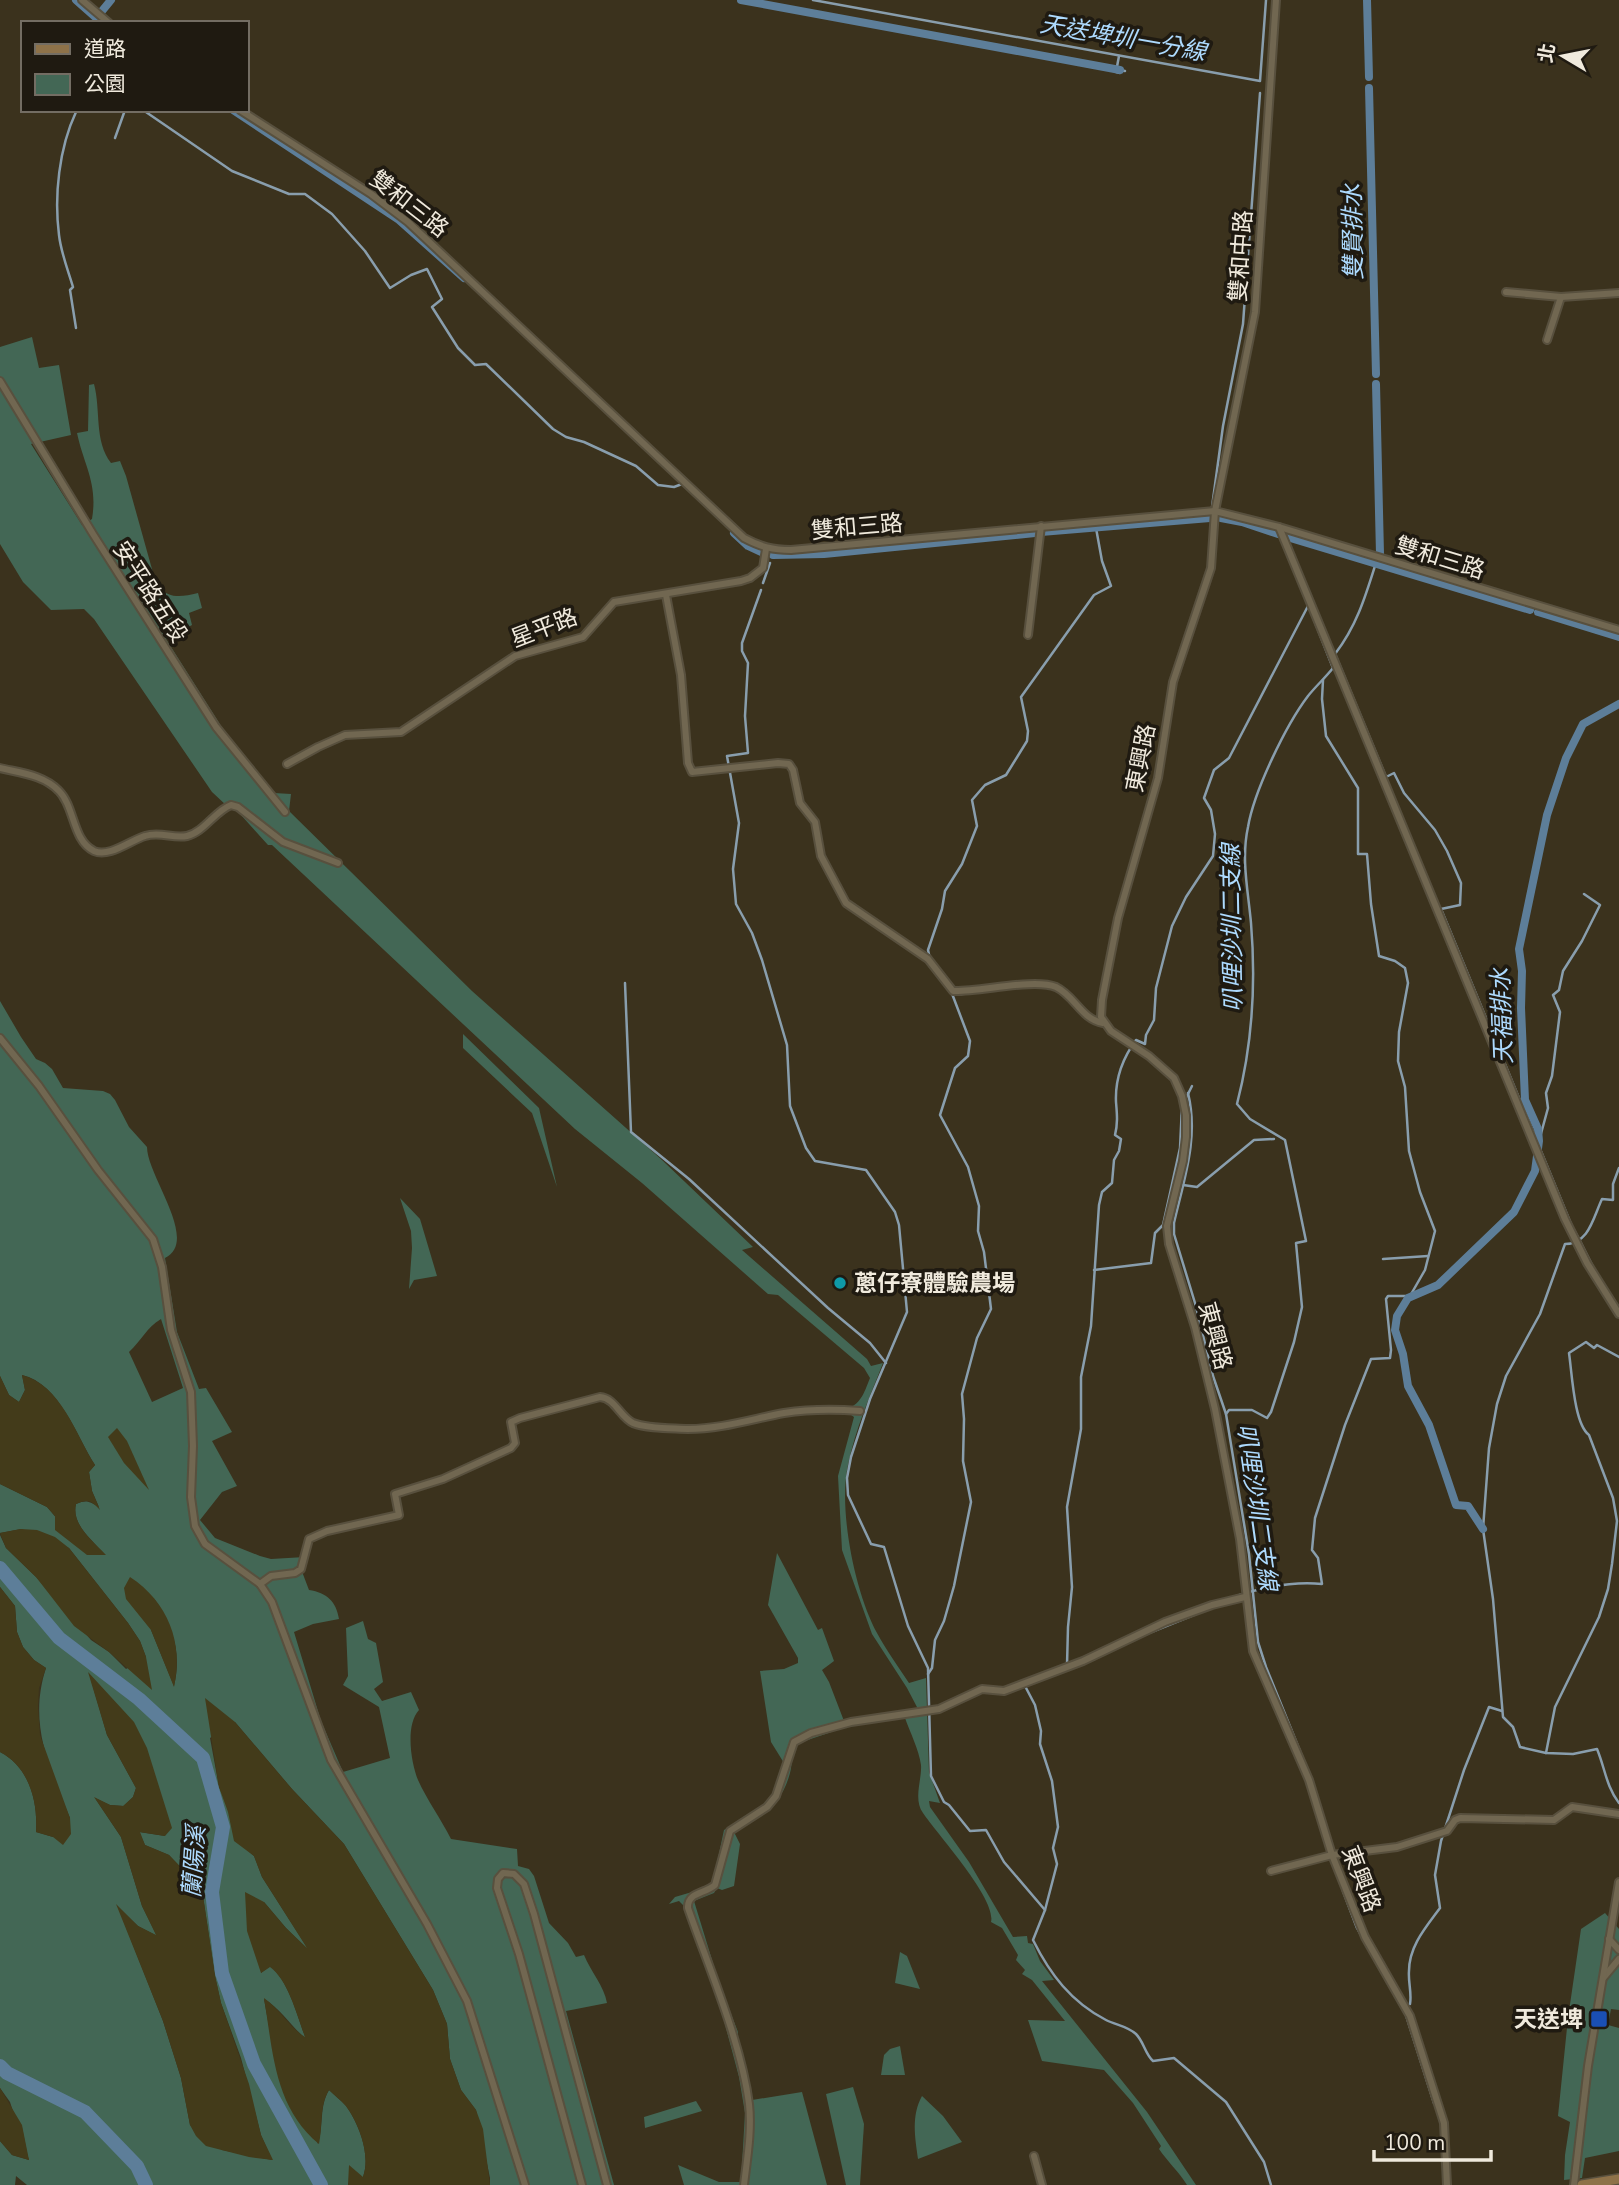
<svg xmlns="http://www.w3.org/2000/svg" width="1619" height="2185" viewBox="0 0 1619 2185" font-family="'Nunito Sans','Noto Sans TC',sans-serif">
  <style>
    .green { fill: #436755; fill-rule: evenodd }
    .sand { fill: #433b1a }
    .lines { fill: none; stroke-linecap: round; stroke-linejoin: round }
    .stream { stroke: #899ead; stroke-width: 2.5 }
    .canal { stroke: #5d7e99; stroke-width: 8 }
    .river { stroke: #5d7e99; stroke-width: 14 }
    .street-casing { stroke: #58503e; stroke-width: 10 }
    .secondary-casing { stroke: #58503e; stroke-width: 12 }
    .street { stroke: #716751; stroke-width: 6 }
    .secondary { stroke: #8e7249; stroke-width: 9 }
    .culture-dot { fill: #0f9aa8; stroke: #1f1a11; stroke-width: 2.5 }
    .transit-dot { fill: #1a4fb4; stroke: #1f1a11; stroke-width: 2.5 }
    .labels { text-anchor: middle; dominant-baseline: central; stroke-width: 7; stroke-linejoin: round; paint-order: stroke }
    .street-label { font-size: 23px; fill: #f0eadd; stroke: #1f1a11 }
    .poi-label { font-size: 23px; font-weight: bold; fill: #f0eadd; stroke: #1f1a11; text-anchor: start }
    .water-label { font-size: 24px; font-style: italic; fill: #addafe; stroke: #1f1a11 }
  </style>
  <rect width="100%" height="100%" fill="#3b321d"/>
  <g class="green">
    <path d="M32 337 39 368 59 365 71 435 31 444 82 525 92 519C98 483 84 466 77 433L88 431 89 385 94 384C101 410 94 441 111 463L120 461 126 476 157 587C171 599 181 597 198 593L202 608 189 613 192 625 166 639 223 729 274 793 291 794 289 811 472 991 662 1160 753 1247 742 1250 867 1359 871 1366 883 1363C870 1396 855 1430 848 1465 838 1509 855 1593 877 1633 886 1650 898 1666 909 1683L926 1678 929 1772 940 1803 929 1801 930 1807 969 1862 1013 1937 1027 1936 1028 1943 1033 1944 1040 1961 1054 1980 1042 1981 1147 2112 1196 2185H1187C1179 2172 1167 2161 1159 2149L1161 2146 1133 2103 1104 2070 1042 2061 1028 2020 1065 2021 1032 1980 1022 1974 1025 1970 1016 1960 1018 1955 1002 1928 991 1922C997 1899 937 1834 923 1813 913 1799 922 1780 921 1765 919 1750 910 1732 905 1718L849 1726 799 1743C790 1753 793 1763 790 1773 781 1807 761 1815 734 1832L740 1844 734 1886 722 1890 717 1888 714 1893 694 1901 720 1986 738 2032V2042L752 2100 802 2092 827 2185H684L678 2165 719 2182H741L745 2113 739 2077 722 2013 684 1906 679 1901 669 1904 675 1897 709 1887 714 1877 724 1830 767 1803 774 1794 784 1763 771 1742 760 1671 784 1669 798 1663V1658L768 1605 777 1553 818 1630 822 1628 834 1661 822 1670 829 1682 844 1721 918 1709 907 1688 872 1634 842 1550 838 1476 854 1417 844 1410C861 1405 864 1393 870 1378L864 1368 778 1295 768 1294 642 1183 575 1129 272 845H268L232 805 227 806 212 792 94 619 84 609 51 610 23 582 0 544V347Z"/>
    <path d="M0 1001 21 1037 36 1059 45 1063 52 1069 63 1088 103 1091 110 1094 115 1100 129 1127 147 1147C147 1176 200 1241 165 1258L177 1332 199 1389 206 1388 232 1432 212 1441 237 1486 222 1492 200 1520 215 1538 260 1556 271 1559 305 1557 301 1569 309 1590C327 1593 336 1601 339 1619L313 1624 294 1632 321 1721 343 1772 390 1758 379 1707 343 1685 348 1676 346 1628 363 1621 368 1639 376 1643 383 1682 374 1689 382 1701 411 1692 419 1710C405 1725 411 1763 418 1780 427 1800 441 1819 451 1839L517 1849 518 1866 529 1869 534 1876 549 1923 568 1943 576 1957 584 1955C591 1972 604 1986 607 2003L566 2011 614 2185H490V2178L476 2110 461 2090 450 2059 447 2024 433 1990 344 1844 292 1789 235 1722 210 1738 219 1787 246 1849 254 1856 262 1877 310 1952 286 1928 264 1902 261 1973 270 1966C289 1981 297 2016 306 2039 291 2026 281 2009 264 1999L270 2032 318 2144C324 2125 319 2107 329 2090 334 2095 341 2100 346 2106 359 2124 371 2155 363 2177L348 2183V2185H27L16 2176 15 2185H0V2141L12 2155 29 2160 10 2102 0 2088V1752C29 1767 38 1801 36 1832L53 1837 70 1818C49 1768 28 1723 46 1668L34 1660 23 1647 17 1632 15 1606 0 1587V1535L6 1548 36 1577 91 1640 109 1652 126 1669 146 1657 140 1641 128 1623 69 1548 21 1529 0 1533V1484L47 1507 87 1554 105 1555C93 1540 71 1525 76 1504 87 1499 90 1502 99 1507L92 1491 89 1472 95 1465C77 1437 59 1383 22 1375L25 1390 19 1402 9 1395 0 1376ZM161 1319 183 1388 152 1402 129 1352C142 1340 146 1328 161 1319ZM155 1600C173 1628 182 1653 174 1686L151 1630ZM89 1673 165 1836 139 1832 145 1845 169 1855 202 1890 215 1976 221 2003 241 2058 261 2135 272 2160 222 2150 190 2125 181 2078 163 2021 118 1907 138 1926 157 1936 142 1906 121 1837 95 1798 110 1805 124 1806 133 1797 136 1788 107 1735Z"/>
    <path d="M463 1034 539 1108 557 1187 532 1113 463 1048Z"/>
    <path d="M400 1198 420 1219 437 1276 414 1280 409 1289 412 1248 411 1231Z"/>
    <path d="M1605 1913 1619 1929V2010L1611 2009 1608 2025 1619 2028V2151L1585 2158 1582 2178 1564 2180 1565 2155 1570 2122 1558 2116 1568 2018 1581 1929Z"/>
    <path d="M900 1952 907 1956 920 1989 895 1983Z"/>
    <path d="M900 2046 905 2075H881L884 2055 890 2049Z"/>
    <path d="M853 2087 864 2124 860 2185H846L826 2094Z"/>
    <path d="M922 2096 943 2116 962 2142 918 2159C915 2137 911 2116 922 2096Z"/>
    <path d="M696 2101 702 2111 645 2128 644 2117Z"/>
  </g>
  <g class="sand">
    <path d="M22 1375C62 1386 75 1434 95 1465L89 1472 92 1491 100 1510C92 1501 88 1498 76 1504 71 1525 93 1541 106 1555H87L55 1530V1516L47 1507 0 1484V1376L9 1395 19 1402 25 1390Z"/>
    <path d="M117 1428 127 1441 149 1490 124 1463 108 1437Z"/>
    <path d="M21 1529 37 1530 55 1537 69 1548 128 1623 140 1641 146 1657 152 1690 109 1652 74 1626 36 1577 6 1548 0 1533Z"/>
    <path d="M130 1577C168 1602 184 1643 174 1687L151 1630 126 1599 124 1588Z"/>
    <path d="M0 1587 15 1606 17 1632 23 1647 34 1660 46 1668 39 1688 38 1706 40 1735 70 1818 71 1834 63 1845 53 1837 36 1832C38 1801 29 1767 0 1752Z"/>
    <path d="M88 1672 134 1722 147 1748 172 1828 165 1836 140 1832 145 1845 169 1855 202 1889 215 1976 221 2003 249 2084 261 2135 273 2160 249 2157 206 2146 196 2136 190 2125 181 2078 163 2021 116 1904 138 1926 156 1935 142 1906 121 1837 94 1797 110 1805 123 1806 133 1797 136 1788 107 1735Z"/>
    <path d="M205 1698 235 1722 292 1789 344 1844 433 1990 447 2024 450 2059 461 2090 476 2110 483 2129 490 2185H348L349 2165 363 2177C371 2155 359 2124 346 2106 341 2100 334 2095 329 2090 319 2106 323 2125 319 2144 274 2107 273 2051 264 1998 280 2009 290 2028 305 2037 297 2015 288 1980 270 1967L261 1973 247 1931 245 1892 264 1902 286 1928 307 1948 262 1877 254 1856 234 1841 228 1812 219 1787Z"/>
    <path d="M0 2088 22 2125 29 2160 12 2155 0 2141Z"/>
  </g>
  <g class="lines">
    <g class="stream">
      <path d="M813 0 1260 81 1266 0"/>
      <path d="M1119 56 1116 72 1120 73"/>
      <path d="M1120 70 1125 71"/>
      <path d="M73 110 76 112C59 148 54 196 59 235 61 253 68 270 73 287L70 290 76 328"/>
      <path d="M143 110 232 171 289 194H305L332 214 365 251 390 288 411 275 427 269 442 299 432 307 458 348 475 365 486 364 553 429 566 437 584 442 636 466 658 485 674 487 682 484"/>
      <path d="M115 138 125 110"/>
      <path d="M1212 507 1223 426 1243 324 1260 93"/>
      <path d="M1375 566C1365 598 1356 627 1335 654L1386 777 1394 773 1404 793 1435 830 1447 851 1461 883 1460 905 1441 909 1571 1224"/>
      <path d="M763 583 770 563"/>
      <path d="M761 590 742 643V651L748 663 745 716 748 753 727 756 739 823 733 869 736 904 752 933 762 960 787 1045 790 1106 806 1148 815 1161 866 1170 895 1212 899 1225 907 1312 870 1399 851 1457 847 1478 848 1495 871 1544 884 1547 908 1626 928 1668 931 1776 944 1802 949 1805 970 1831 986 1830 1004 1862 1045 1910"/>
      <path d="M930 959 928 950 942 909 945 891 962 864 977 826 972 800 985 785 1006 775 1027 741 1028 731 1021 697 1094 595 1111 586 1102 561 1096 528"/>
      <path d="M625 983 631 1132 689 1179 828 1308 870 1343 886 1363"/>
      <path d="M1188 1093C1199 1138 1184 1179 1174 1223V1234L1195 1303 1213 1376 1226 1414 1249 1554 1258 1642 1266 1667 1308 1771"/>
      <path d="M1185 1100 1192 1086"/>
      <path d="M1539 1141 1548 1108 1546 1093 1552 1076 1560 1012 1553 995 1559 990 1563 971 1582 941 1600 905 1584 894"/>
      <path d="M1183 1185 1197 1187 1254 1140 1274 1139"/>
      <path d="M1574 1230 1579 1239"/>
      <path d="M1580 1241 1598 1277"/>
      <path d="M1383 1259 1428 1256"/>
      <path d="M1094 1270 1151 1263 1155 1233 1163 1225 1180 1148 1182 1106"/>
      <path d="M1619 1357 1597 1345 1594 1348 1586 1342 1569 1353C1572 1373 1574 1424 1589 1435L1613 1498 1617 1521 1612 1564 1608 1589 1599 1617 1555 1707 1546 1753 1573 1754 1597 1749C1605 1768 1606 1786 1619 1803"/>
      <path d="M1226 1414 1229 1410H1252L1267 1418 1271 1412 1294 1342 1302 1307 1296 1243 1306 1241 1285 1140 1250 1119 1237 1104C1252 1046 1256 983 1251 923 1248 890 1241 859 1248 827 1254 791 1286 725 1308 696 1316 686 1325 678 1333 668L1309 607"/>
      <path d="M1230 1598C1259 1588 1292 1581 1322 1584L1318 1558 1312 1550 1315 1518 1345 1425 1371 1359 1390 1358 1391 1350 1386 1299 1388 1296H1410L1425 1270 1435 1231 1420 1192 1409 1151 1405 1087 1398 1061 1399 1032 1408 983 1405 968 1395 961 1379 956 1371 904 1367 854H1358V788L1326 736 1322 699 1323 680"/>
      <path d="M1144 1635 1206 1610"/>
      <path d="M1067 1665 1068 1627 1072 1587 1067 1507 1081 1429V1377L1091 1326 1099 1205 1102 1192 1112 1183 1114 1160 1119 1151 1121 1139 1115 1135C1118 1123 1117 1114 1116 1102 1115 1078 1122 1059 1136 1040L1145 1044 1146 1035 1154 1020 1156 988 1172 926 1186 897 1213 856 1215 834 1211 810 1204 798 1214 770 1229 758 1308 606"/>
      <path d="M928 1674 932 1668 935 1640 944 1621 954 1586 971 1502 963 1461 964 1419 962 1394 977 1338 991 1309 984 1252 978 1231 979 1206 968 1167 940 1115 955 1068 968 1056 970 1041 951 991"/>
      <path d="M1025 1686 1035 1705 1041 1731 1040 1744 1052 1781 1058 1827 1053 1848 1057 1864 1045 1910 1033 1940C1050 1974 1071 2002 1106 2020 1116 2025 1127 2026 1136 2034 1144 2042 1145 2054 1153 2061L1174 2058 1226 2102 1264 2162 1271 2185"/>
      <path d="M1546 1753 1520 1747 1513 1727 1503 1717 1493 1599 1483 1529 1489 1448 1497 1404 1506 1376 1540 1314 1565 1244C1589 1244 1593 1218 1602 1199L1613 1200V1184L1619 1168"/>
      <path d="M1308 1782 1314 1805"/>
      <path d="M1343 1891 1357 1928 1384 1976"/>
      <path d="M1410 2004C1412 1993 1408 1982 1409 1971 1409 1946 1426 1927 1440 1908L1435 1875 1441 1841 1464 1770 1489 1707 1502 1711"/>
      <path d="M1405 2012 1434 2103"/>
    </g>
    <g class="canal">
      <path d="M76 0 102 23"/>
      <path d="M741 0 1120 70"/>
      <path d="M1367 0 1369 77"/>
      <path d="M102 11 111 0"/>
      <path d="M1369 88 1376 374"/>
      <path d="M233 110 399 220 464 278"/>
      <path d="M1376 384 1380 554"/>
      <path d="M1221 518 1242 522 1278 534"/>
      <path d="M1041 532 1210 518"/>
      <path d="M734 533 748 546 763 553"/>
      <path d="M1287 537 1530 610"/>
      <path d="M773 555 824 554 1035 533"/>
      <path d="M1538 612 1619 637"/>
      <path d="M1483 1529 1468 1506 1456 1505 1429 1425 1408 1386 1403 1354 1395 1330 1397 1316 1408 1298 1438 1285 1514 1212 1535 1171 1539 1141 1538 1129 1525 1100 1521 1008 1522 971 1519 949 1547 815 1566 758 1583 724 1619 704"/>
    </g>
    <g class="river">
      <path d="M0 1568 59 1638 139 1699 203 1758 223 1827 212 1892 222 1973 254 2064 321 2185"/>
      <path d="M0 2066 7 2073 85 2112 137 2166 146 2185"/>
    </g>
    <defs>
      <g id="street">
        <path d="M82 0 109 23"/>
        <path d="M1276 0 1255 312 1215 511 1211 568 1173 682 1158 778 1118 918 1102 1000 1101 1017 1111 1031 1149 1056 1174 1078 1182 1096 1186 1115V1137L1183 1161 1167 1226 1169 1244 1195 1327 1215 1409 1240 1539 1253 1651 1309 1780 1332 1855 1365 1937 1410 2016 1444 2123 1447 2185"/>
        <path d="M240 110 371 194 408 222 744 538C761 547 773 550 791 550L1215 511 1279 527 1619 630"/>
        <path d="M1506 292 1561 297 1619 293"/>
        <path d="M1547 340 1561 297"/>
        <path d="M0 381 93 534 216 727 285 812"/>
        <path d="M1279 527 1565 1219 1587 1263 1619 1314"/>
        <path d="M666 595 681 675 688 763 692 772 778 763 789 764 793 770 800 803 815 822 821 856 846 903 928 959 953 991C980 992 1034 978 1056 987 1075 996 1081 1019 1103 1023"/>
        <path d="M1028 635 1041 526"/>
        <path d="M287 764 318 747 345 735 401 732 515 656 583 637 614 602 741 581 750 578 763 568 766 549"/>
        <path d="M0 768C21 773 44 775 59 791 75 807 72 840 94 851 109 858 131 840 145 836 160 831 173 839 187 836 204 832 215 811 231 805L238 807 283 842 338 863"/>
        <path d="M0 1038 39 1086 98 1170 153 1239 162 1267 171 1330 191 1392 193 1446 191 1497 195 1526 205 1544 260 1584 272 1602 331 1760 427 1924 467 2001 525 2185"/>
        <path d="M260 1584 271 1576 295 1573 301 1569 309 1539 327 1531 399 1515 395 1494 443 1479 511 1448 515 1443 511 1422 520 1418 600 1397C615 1398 620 1417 633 1423 648 1429 672 1428 688 1429 721 1429 752 1419 784 1413 810 1409 835 1409 860 1411"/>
        <path d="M1271 1871 1332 1855 1397 1847 1447 1831 1455 1820 1460 1818 1554 1820 1572 1807 1619 1814"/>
        <path d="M1609 1939 1619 1950"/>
        <path d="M1604 1977 1619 1959"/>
        <path d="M1034 2156 1042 2185"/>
        <path d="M582 2185 519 1954 497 1888 498 1879 503 1873 514 1874 524 1884 534 1914 607 2185"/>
        <path d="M744 2185C747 2159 752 2130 749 2104 741 2042 709 1968 688 1908 687 1892 705 1894 715 1885L730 1831 767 1807 776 1796 794 1742 811 1733 851 1722 939 1709 982 1689 1004 1691 1083 1661 1165 1622 1212 1605 1245 1597"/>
        <path d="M1574 2185 1588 2066 1619 1882"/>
      </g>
      <path id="secondary" d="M1582 2185 1619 2179"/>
    </defs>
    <use href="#street" class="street-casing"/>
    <use href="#secondary" class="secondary-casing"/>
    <use href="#street" class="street"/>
    <use href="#secondary" class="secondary"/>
  </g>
  <circle class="culture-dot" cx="840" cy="1283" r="7"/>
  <rect class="transit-dot" x="1590" y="2010" width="18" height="18" rx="3.5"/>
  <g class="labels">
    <g class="street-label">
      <text transform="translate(409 204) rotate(38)">雙和三路</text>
      <text transform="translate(1241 256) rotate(-86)">雙和中路</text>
      <text transform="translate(857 527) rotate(-5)">雙和三路</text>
      <text transform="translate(1440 558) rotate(17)">雙和三路</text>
      <text transform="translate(150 592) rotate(57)">安平路五段</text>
      <text transform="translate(544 628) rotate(-21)">星平路</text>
      <text transform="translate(1141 758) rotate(-79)">東興路</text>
      <text transform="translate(1215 1336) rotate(75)">東興路</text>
      <text transform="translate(1361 1879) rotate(69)">東興路</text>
    </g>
    <g class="poi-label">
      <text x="854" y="1283">蔥仔寮體驗農場</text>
      <text x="1583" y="2019" text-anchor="end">天送埤</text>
    </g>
    <g class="water-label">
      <text transform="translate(1123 38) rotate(10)">天送埤圳一分線</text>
      <text transform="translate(1353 232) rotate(-91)">雙賢排水</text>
      <text transform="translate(1232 928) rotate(-91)">叭哩沙圳二支線</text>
      <text transform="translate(1502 1016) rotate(-92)">天福排水</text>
      <text transform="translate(1257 1507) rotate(82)">叭哩沙圳二支線</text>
      <text transform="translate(194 1862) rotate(-86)">蘭陽溪</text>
    </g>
  </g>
  <rect x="21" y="21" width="228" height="91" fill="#1f1a11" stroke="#736d63" stroke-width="2"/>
  <rect x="35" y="44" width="35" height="10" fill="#8e7249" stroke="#736d63" stroke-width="2"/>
  <text x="84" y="56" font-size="21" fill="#f0eadd">道路</text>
  <rect x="35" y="74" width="35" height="21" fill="#436755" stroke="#736d63" stroke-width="2"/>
  <text x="84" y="91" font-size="21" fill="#f0eadd">公園</text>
  <g transform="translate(1563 56) rotate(280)" stroke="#1f1a11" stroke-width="5" paint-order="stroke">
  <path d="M0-5L12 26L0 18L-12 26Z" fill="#f0eadd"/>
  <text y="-10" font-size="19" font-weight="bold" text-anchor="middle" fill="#f0eadd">北</text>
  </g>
  <path d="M1374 2150v10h117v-10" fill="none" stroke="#f0eadd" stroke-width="3.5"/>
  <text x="1384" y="2150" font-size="21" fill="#f0eadd" stroke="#1f1a11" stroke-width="5" paint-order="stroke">100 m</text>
</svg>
